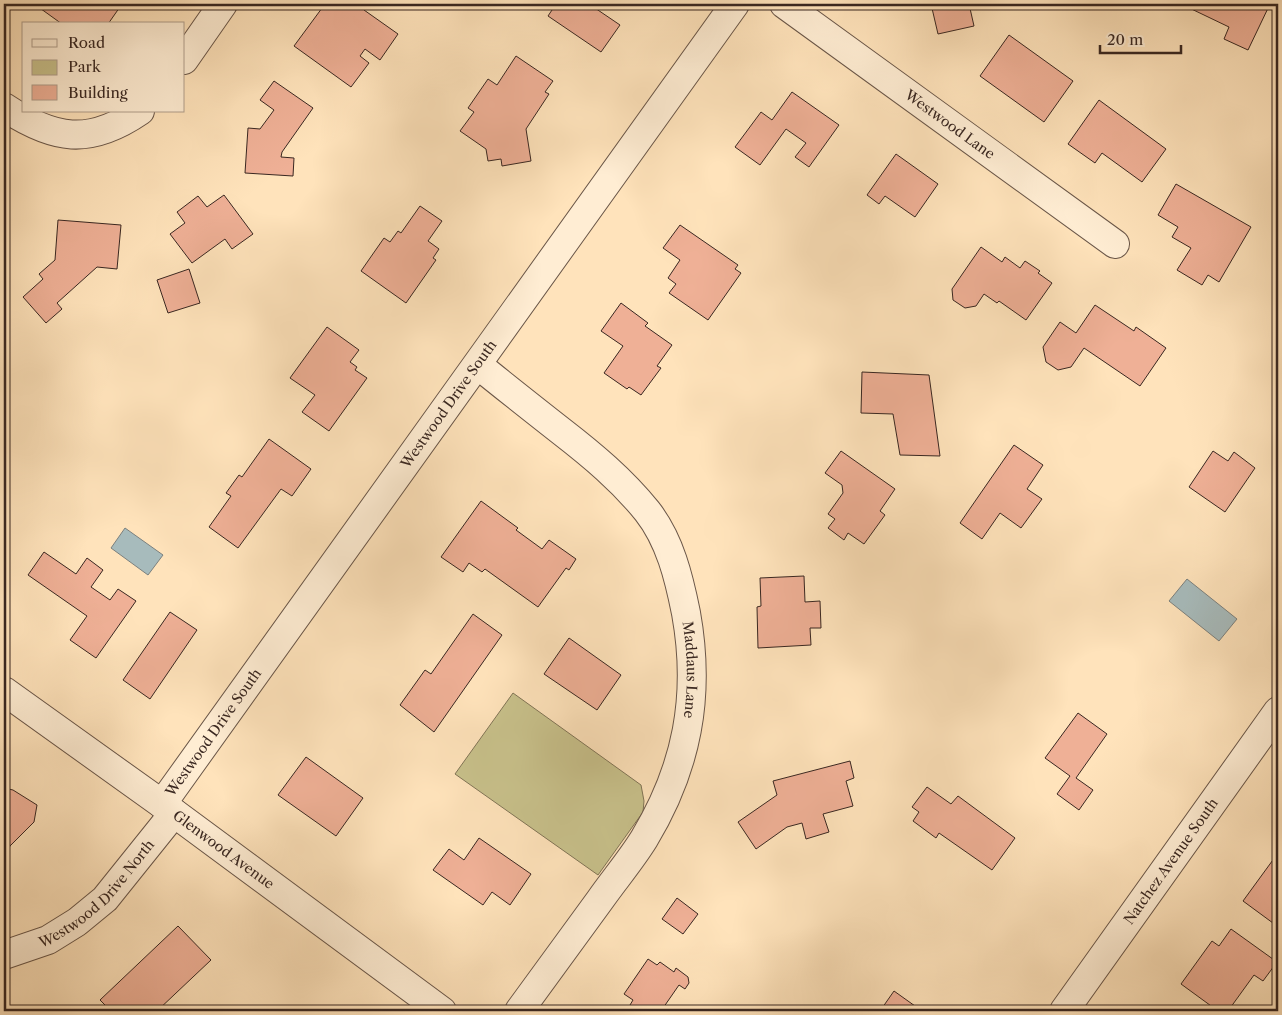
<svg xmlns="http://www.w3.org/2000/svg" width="1282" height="1015" viewBox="0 0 1282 1015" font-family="'Libre Caslon Text',serif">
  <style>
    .green { fill: #c8c18b; stroke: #807456 }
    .water { fill: #a7bbbc; stroke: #7b807e }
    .building { fill: #efb096; stroke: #392721 }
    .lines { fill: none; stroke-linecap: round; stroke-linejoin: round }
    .minor-casing { stroke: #6a5648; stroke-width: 30 }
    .tertiary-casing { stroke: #6a5648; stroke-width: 30 }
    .minor { stroke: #ffedd3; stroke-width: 28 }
    .tertiary { stroke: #ffedd3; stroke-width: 28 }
    .labels { text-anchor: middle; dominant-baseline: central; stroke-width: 4; stroke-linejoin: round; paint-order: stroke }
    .street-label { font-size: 14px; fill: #392721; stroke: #ffedd3 }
  </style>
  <rect width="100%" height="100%" fill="#ffe3bb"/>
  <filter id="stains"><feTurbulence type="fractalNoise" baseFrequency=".004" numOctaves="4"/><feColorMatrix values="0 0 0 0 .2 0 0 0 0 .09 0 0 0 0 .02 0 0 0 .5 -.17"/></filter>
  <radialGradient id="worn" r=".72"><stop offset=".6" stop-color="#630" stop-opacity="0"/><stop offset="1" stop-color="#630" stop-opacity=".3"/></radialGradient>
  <path class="green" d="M513 693 641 785 644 801 643 812 598 875 455 774Z"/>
  <g class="water">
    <path d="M125 528 163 555 148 575 111 548Z"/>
    <path d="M1187 579 1237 619 1219 641 1169 601Z"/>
  </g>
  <g class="building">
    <path d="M39 4H122L108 24H62L37 6Z"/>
    <path d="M325 4H368L364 10 398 34 380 60 365 49 360 56 369 63 351 87 294 46Z"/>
    <path d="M556 4H594L592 6 620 25 601 52 548 16Z"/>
    <path d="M931 4H969L974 26 938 34Z"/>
    <path d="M1181 4H1270L1248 50 1224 39 1229 27Z"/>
    <path d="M1009 35 1073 81 1044 122 980 76Z"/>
    <path d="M516 56 553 81 545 92 549 94 526 129 531 161 502 166 501 159 488 161 486 149 460 131 474 112 468 108 488 79 497 85Z"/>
    <path d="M274 81 313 108 282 152 281 157 294 158 293 176 245 173 248 128 260 129 274 110 260 100Z"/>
    <path d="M792 92 839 125 809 167 795 157 806 143 786 129 760 165 735 147 761 112 772 120Z"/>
    <path d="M1099 100 1166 149 1142 182 1102 153 1095 163 1068 144Z"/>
    <path d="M896 154 938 184 915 217 885 196 879 204 867 195Z"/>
    <path d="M1176 184 1251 227 1219 282 1208 275 1202 285 1177 270 1191 248 1172 237 1178 227 1158 215Z"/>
    <path d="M224 195 253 234 232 249 225 239 192 263 170 234 185 223 177 212 198 196 207 207Z"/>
    <path d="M420 206 442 221 428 241 439 249 433 258 436 260 406 303 361 271 384 238 390 242 398 231 401 233Z"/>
    <path d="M58 220 121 225 117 269 97 267 57 303 62 309 46 323 23 297 43 279 39 274 55 260Z"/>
    <path d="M680 225 738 265 735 269 741 273 708 320 669 293 676 284 668 278 680 260 663 248Z"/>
    <path d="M981 247 1002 262 1005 257 1020 268 1025 261 1040 271 1038 273 1052 283 1026 320 999 301 997 303 984 294 976 306 965 308 953 300 952 289Z"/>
    <path d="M189 269 200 303 168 313 157 280Z"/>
    <path d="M621 303 648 323 645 326 672 345 657 366 661 368 641 395 629 387 627 389 604 373 623 346 601 331Z"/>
    <path d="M1095 305 1134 331 1136 327 1166 348 1140 386 1084 348 1071 367 1058 370 1046 362 1043 347 1060 322 1076 333Z"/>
    <path d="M327 327 359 350 350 362 357 367 355 370 367 378 329 431 302 412 315 395 290 378Z"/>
    <path d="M862 372 929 375 940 456 900 455 893 414 861 413Z"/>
    <path d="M269 439 311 469 292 496 281 489 238 548 209 527 231 496 226 493 239 475 242 477Z"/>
    <path d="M1014 445 1043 465 1027 489 1042 499 1021 528 1000 513 982 539 960 523Z"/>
    <path d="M841 451 895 489 880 511 885 515 864 544 848 533 844 540 828 528 835 519 828 514 843 493 842 485 825 473Z"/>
    <path d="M1213 451 1228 461 1234 452 1255 468 1225 512 1189 487Z"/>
    <path d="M481 501 518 528 516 530 542 549 549 540 576 559 569 570 566 568 538 607 485 569 482 572 469 563 463 572 441 557Z"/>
    <path d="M44 552 76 574 87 558 103 570 91 587 110 600 118 589 136 601 96 658 70 640 87 616 28 575Z"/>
    <path d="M804 576 805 602 820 601 821 628H810L811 645 758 648 757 607 761 606 760 578Z"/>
    <path d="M170 612 197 630 150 699 123 680Z"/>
    <path d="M473 614 502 635 434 732 400 705 425 670 431 674Z"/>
    <path d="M569 638 621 675 597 710 544 674Z"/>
    <path d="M1078 713 1107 734 1076 778 1093 790 1079 810 1057 794 1070 776 1045 758Z"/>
    <path d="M306 757 363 798 336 836 278 795Z"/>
    <path d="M850 761 854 778 846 781 853 806 823 814 829 832 806 839 802 823 787 827 756 849 738 822 777 795 773 781Z"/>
    <path d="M927 787 951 804 958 796 1015 838 992 870 939 833 936 838 913 821 919 812 912 807Z"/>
    <path d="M4 788 13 790 37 805 34 822 10 846 4 857Z"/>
    <path d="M479 838 531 874 510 905 492 892 483 905 433 870 449 849 464 860Z"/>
    <path d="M1278 853V924L1277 926 1243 901Z"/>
    <path d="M677 898 698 914 683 934 662 919Z"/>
    <path d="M178 926 211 960 157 1011H111L100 1000Z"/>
    <path d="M1231 929 1277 962 1263 981 1254 975 1228 1011H1218L1181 984 1212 941 1219 946Z"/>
    <path d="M648 959 657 965 660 962 674 972 676 968 688 977 689 983 685 989 679 985 661 1011H638L630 1005 633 1000 624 994Z"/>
    <path d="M894 991 922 1011H880Z"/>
  </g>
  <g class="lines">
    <defs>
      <g id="minor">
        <path id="s1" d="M784 4 1115 244"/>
        <path d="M184 60 223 4"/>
        <path d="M4 107C54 140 89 146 140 111"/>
        <path id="s2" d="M478 365C505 387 533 409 561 431 592 455 622 480 647 511 670 540 679 578 686 613 701 696 687 768 644 839 631 860 614 880 600 900 573 937 546 974 519 1011"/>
        <path id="s3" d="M162 804 735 4"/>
        <path id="s4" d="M4 955 48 940 77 922 105 899 174 813"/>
        <path id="s5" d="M1064 1011 1278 711"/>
      </g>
      <g id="tertiary">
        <path id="s6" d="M4 691 162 804 442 1011"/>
      </g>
    </defs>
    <use href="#minor" class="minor-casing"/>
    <use href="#tertiary" class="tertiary-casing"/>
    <use href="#minor" class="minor"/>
    <use href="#tertiary" class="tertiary"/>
  </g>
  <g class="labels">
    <g class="street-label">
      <text stroke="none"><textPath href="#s1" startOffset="205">Westwood Lane</textPath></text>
      <text stroke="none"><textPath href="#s3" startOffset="492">Westwood Drive South</textPath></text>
      <text stroke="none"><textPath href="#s2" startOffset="391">Maddaus Lane</textPath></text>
      <text stroke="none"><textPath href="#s3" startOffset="88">Westwood Drive South</textPath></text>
      <text stroke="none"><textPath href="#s6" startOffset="271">Glenwood Avenue</textPath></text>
      <text stroke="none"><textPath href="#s5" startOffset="184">Natchez Avenue South</textPath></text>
      <text stroke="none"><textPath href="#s4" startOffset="114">Westwood Drive North</textPath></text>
    </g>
  </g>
  <rect width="1282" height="1015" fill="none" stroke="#ffe3bb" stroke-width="20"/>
  <rect x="5" y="5" width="1272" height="1005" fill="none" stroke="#392721" stroke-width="2.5"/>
  <rect x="10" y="10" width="1262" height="995" fill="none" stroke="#392721"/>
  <rect x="22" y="22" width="162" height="90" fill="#ffedd3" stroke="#b09e8c"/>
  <rect x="32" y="39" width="25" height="8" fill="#ffedd3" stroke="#b09e8c"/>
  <text x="68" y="48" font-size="15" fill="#392721">Road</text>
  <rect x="32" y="60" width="25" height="15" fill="#c8c18b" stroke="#b09e8c"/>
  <text x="68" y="72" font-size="15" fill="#392721">Park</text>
  <rect x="32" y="85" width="25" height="15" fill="#efb096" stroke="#b09e8c"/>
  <text x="68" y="98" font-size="15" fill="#392721">Building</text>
  <path d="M1100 45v8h81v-8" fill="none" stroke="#392721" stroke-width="2.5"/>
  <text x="1107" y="45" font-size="15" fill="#392721" stroke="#ffedd3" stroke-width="4" paint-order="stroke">20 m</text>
  <rect width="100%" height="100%" filter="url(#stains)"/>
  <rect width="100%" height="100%" fill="url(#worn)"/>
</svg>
